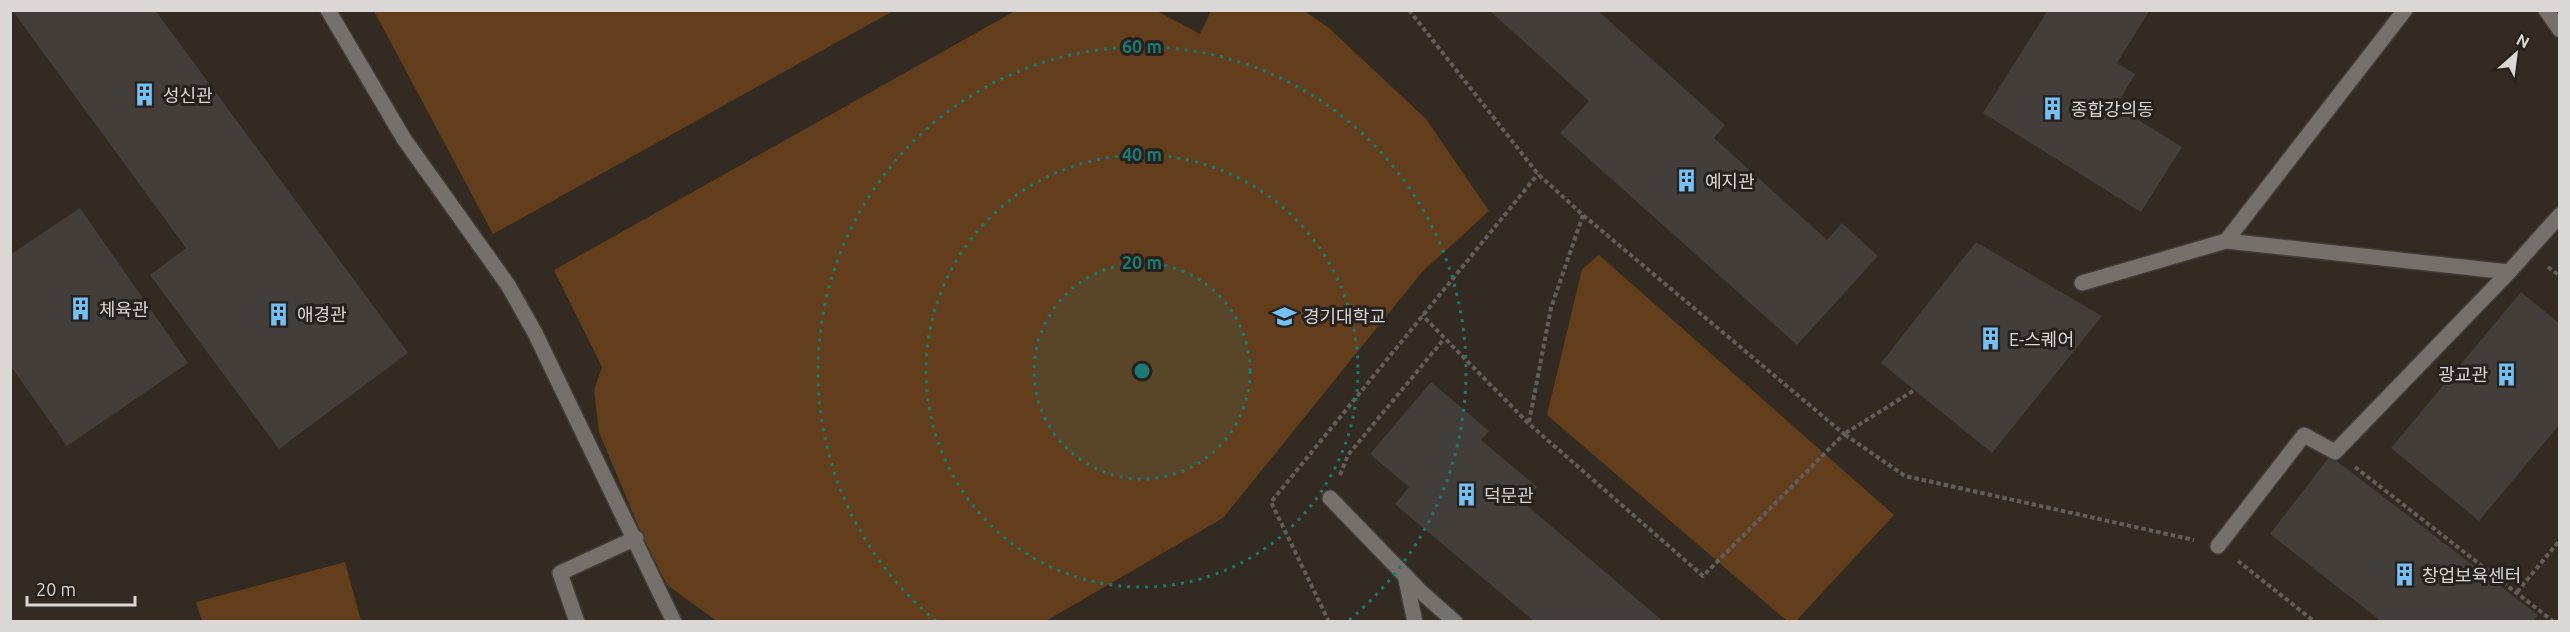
<svg xmlns="http://www.w3.org/2000/svg" width="2570" height="632" viewBox="0 0 2570 632" font-family="Ubuntu,'Noto Sans KR',sans-serif">
  <style>
    .built { fill: #332a22 }
    .green { fill: #623e1d }
    .building { fill: #433e3a }
    .lines { fill: none; stroke-linecap: round; stroke-linejoin: round }
    .minor-casing { stroke: #403c39; stroke-width: 18 }
    .path { stroke: #625e5a; stroke-width: 4; stroke-dasharray: 4.5 3; stroke-linecap: butt }
    .minor { stroke: #76706c; stroke-width: 15 }
    .ring { fill: none; stroke: #197b73; stroke-width: 3; stroke-dasharray: 3 6 }
    .labels { text-anchor: middle; dominant-baseline: central; stroke-width: 6; stroke-linejoin: round; paint-order: stroke }
    .poi-label { font-size: 18px; fill: #dad7d4; stroke: #26211d; text-anchor: start }
    .centre { fill: #197b73; stroke: #26211d; stroke-width: 3 }
    .ring-label { font-size: 18px; text-anchor: middle; font-weight: bold; fill: #197b73; stroke: #26211d; stroke-width: 6; stroke-linejoin: round; paint-order: stroke }
  </style>
  <rect width="100%" height="100%" fill="#26211d"/>
  <rect class="built" x="11" y="11" width="2548" height="610"/>
  <g class="green">
    <path d="M374 11H893L493 234Z"/>
    <path d="M1015 11H1157L1200 34 1211 11H1304L1328 27 1426 119 1489 211 1422 272 1223 518 1046 621H717L667 585 642 535 599 432 594 390 602 367 554 270Z"/>
    <path d="M1599 255 1894 515 1796 621H1787L1547 415 1582 269Z"/>
    <path d="M345 562 361 621H202L196 602Z"/>
  </g>
  <g class="building">
    <path d="M12 10H155L408 353 279 449 150 275 186 248Z"/>
    <path d="M1489 10H1597L1725 125 1714 138 1827 240 1842 223 1878 256 1797 345 1560 133 1589 101Z"/>
    <path d="M2048 10H2150L2117 63 2135 74 2116 106 2182 147 2141 212 1983 113Z"/>
    <path d="M80 208 188 363 67 446 10 365V255Z"/>
    <path d="M1976 242 2102 316 1992 453 1881 363Z"/>
    <path d="M2521 292 2560 324V424L2479 521 2391 448Z"/>
    <path d="M1431 382 1489 431 1481 440 1537 487 1524 503 1664 622H1535L1395 504 1409 487 1370 454Z"/>
    <path d="M2330 456 2538 615 2533 622H2382L2270 534Z"/>
  </g>
  <g class="lines">
    <defs>
      <g id="minor">
        <path d="M328 10 404 139 508 285 535 333 674 622"/>
        <path d="M2546 10 2560 30"/>
        <path d="M2226 241 2405 10"/>
        <path d="M2082 283 2226 241 2509 272 2560 215"/>
        <path d="M1330 498 1420 591 1455 622"/>
        <path d="M2218 546 2304 435 2335 452 2509 272"/>
        <path d="M1405 575 1415 622"/>
        <path d="M577 622 560 573 636 538"/>
      </g>
    </defs>
    <use href="#minor" class="minor-casing"/>
    <g class="path">
      <path d="M1409 10 1538 174 1583 215 1844 434 1703 576 1528 423 1422 315"/>
      <path d="M2548 267 2560 276"/>
      <path d="M1913 391 1844 434 1905 476 2194 540"/>
      <path d="M1529 422 1551 308 1583 215"/>
      <path d="M2355 467 2554 622"/>
      <path d="M1340 475 1348 455 1444 339"/>
      <path d="M2238 561 2315 622"/>
      <path d="M2517 592 2560 540"/>
      <path d="M1329 622 1271 502 1538 174"/>
    </g>
    <use href="#minor" class="minor"/>
  </g>
  <circle cx="1142" cy="371" r="108" fill="#197b73" fill-opacity=".12"/>
  <g class="ring">
    <circle cx="1142" cy="371" r="108"/>
    <circle cx="1142" cy="371" r="216"/>
    <path d="M936 621A324 324 0 1 1 1348 621"/>
  </g>
  <defs>
    <symbol id="building-bare" viewBox="-9 -9 18 18"><path d="M-4-6H4V6H1V3H-1V6H-4ZM-2.5-4.3h1.7v1.8h-1.7ZM.8-4.3h1.7v1.8H.8ZM-2.5-1h1.7V.8h-1.7ZM.8-1h1.7V.8H.8Z" fill="#75c0f6" stroke="#26211d" stroke-width="2.5" paint-order="stroke"/></symbol>
    <symbol id="university-bare" viewBox="-9 -9 18 18"><path d="M0-5L7-2L0 1L-7-2ZM-4 1L0 2.5L4 1V4Q0 6-4 4Z" fill="#75c0f6" stroke="#26211d" stroke-width="2.5" paint-order="stroke"/></symbol>
  </defs>
  <g fill-rule="evenodd">
    <use href="#building-bare" x="128" y="78" width="33" height="33"/>
    <use href="#building-bare" x="2036" y="92" width="33" height="33"/>
    <use href="#building-bare" x="1670" y="164" width="33" height="33"/>
    <use href="#building-bare" x="64" y="292" width="33" height="33"/>
    <use href="#building-bare" x="262" y="298" width="33" height="33"/>
    <use href="#university-bare" x="1268" y="300" width="33" height="33"/>
    <use href="#building-bare" x="1974" y="322" width="33" height="33"/>
    <use href="#building-bare" x="2490" y="358" width="33" height="33"/>
    <use href="#building-bare" x="1450" y="478" width="33" height="33"/>
    <use href="#building-bare" x="2388" y="558" width="33" height="33"/>
  </g>
  <g class="labels">
    <g class="poi-label">
      <text x="163" y="95">성신관</text>
      <text x="2071" y="109">종합강의동</text>
      <text x="1705" y="181">예지관</text>
      <text x="99" y="309">체육관</text>
      <text x="297" y="314">애경관</text>
      <text x="1303" y="316">경기대학교</text>
      <text x="2009" y="339">E-스퀘어</text>
      <text x="2488" y="374" text-anchor="end">광교관</text>
      <text x="1484" y="495">덕문관</text>
      <text x="2422" y="575">창업보육센터</text>
    </g>
  </g>
  <circle cx="1142" cy="371" r="9" class="centre"/>
  <g class="ring-label">
    <text x="1142" y="53">60 m</text>
    <text x="1142" y="161">40 m</text>
    <text x="1142" y="269">20 m</text>
  </g>
  <rect width="2570" height="632" fill="none" stroke="#dad7d4" stroke-width="24"/>
  <g transform="translate(2516 54) rotate(28)" stroke="#26211d" stroke-width="4.5" paint-order="stroke">
  <path d="M0-4.5L10 22L0 15L-10 22Z" fill="#dad7d4"/>
  <text y="-9" font-size="16" font-weight="bold" text-anchor="middle" fill="#dad7d4">N</text>
  </g>
  <path d="M27 596v9h108v-9" fill="none" stroke="#dad7d4" stroke-width="3"/>
  <text x="36" y="596" font-size="18" fill="#dad7d4" stroke="#26211d" stroke-width="4.5" paint-order="stroke">20 m</text>
</svg>
